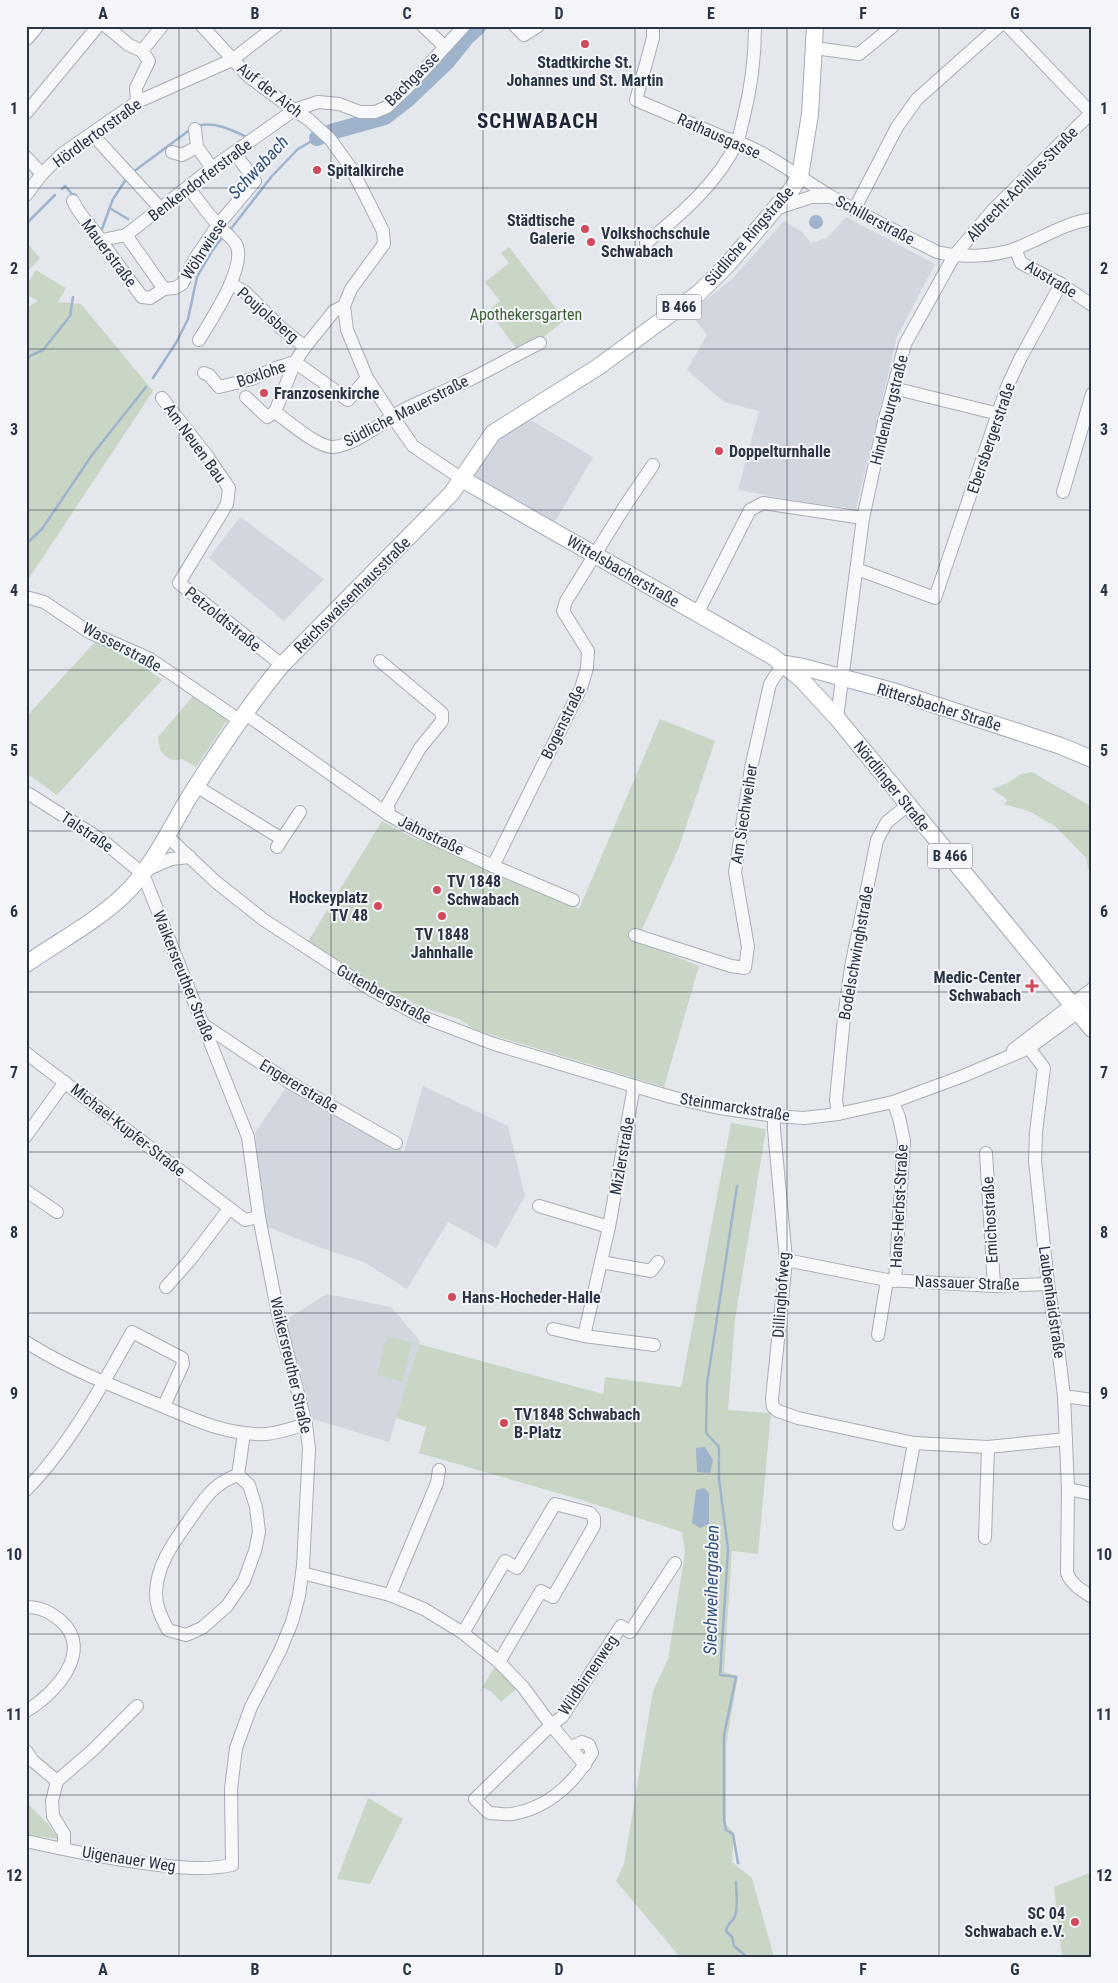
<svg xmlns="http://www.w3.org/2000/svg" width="1118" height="1983" viewBox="0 0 1118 1983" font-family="'Roboto Condensed',sans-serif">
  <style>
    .built { fill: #d2d6de }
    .green { fill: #c9d6c5 }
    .water { fill: #9fb4cc }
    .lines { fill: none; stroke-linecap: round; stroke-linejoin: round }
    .stream { stroke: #9fb4cc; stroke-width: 2.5 }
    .river { stroke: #9fb4cc; stroke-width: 16 }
    .minor-casing { stroke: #a9aeb7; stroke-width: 14 }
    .major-casing { stroke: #a3abb8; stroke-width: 18 }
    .minor { stroke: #f7f8fa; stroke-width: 12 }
    .major { stroke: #fff; stroke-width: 16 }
    .grid { fill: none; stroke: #2b3445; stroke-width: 1; stroke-opacity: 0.55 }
    .poi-dot { fill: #d1495b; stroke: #f4f6f9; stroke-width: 2 }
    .labels { text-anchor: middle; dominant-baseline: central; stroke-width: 4; stroke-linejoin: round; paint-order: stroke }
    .shield { fill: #f4f6f9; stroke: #676e7b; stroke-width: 1 }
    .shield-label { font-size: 15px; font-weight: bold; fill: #2b3445 }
    .poi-label { font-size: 16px; font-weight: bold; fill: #2b3445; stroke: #f4f6f9; text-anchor: start }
    .street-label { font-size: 16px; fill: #2b3445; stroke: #f4f6f9 }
    .park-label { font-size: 16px; fill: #3f6138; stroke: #f4f6f9 }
    .water-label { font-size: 18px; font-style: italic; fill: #34527a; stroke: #f4f6f9 }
    .district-label { font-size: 21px; font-weight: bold; letter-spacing: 1px; fill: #1d2536; stroke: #f4f6f9 }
    .neatline { fill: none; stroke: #2b3445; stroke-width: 2 }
    .grid-label { font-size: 16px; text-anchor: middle; font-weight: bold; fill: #2b3445 }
  </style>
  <rect width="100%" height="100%" fill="#e4e7ec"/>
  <g class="built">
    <path d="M846 217 935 264 897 337 856 509 797 501 738 490 759 411 724 402 687 370 707 335 690 313 733 278 784 221 802 232 811 243 827 238Z"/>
    <path d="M527 418 593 457 555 522 474 476 497 438Z"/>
    <path d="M240 517 324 579 284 621 209 558Z"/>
    <path d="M289 1083 404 1152 423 1086 508 1126 525 1196 496 1248 448 1222 407 1289 364 1262 321 1248 265 1226 255 1133Z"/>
    <path d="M327 1294 391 1307 420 1341 389 1442 313 1419 285 1320Z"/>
  </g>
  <g class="green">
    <path d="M26 242 40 258 30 269 26 277Z"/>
    <path d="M509 247 565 320 531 347 517 349 488 311 500 301 485 282 509 263 501 253Z"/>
    <path d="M36 270 66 288 58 302 81 304 153 391 26 583V308L38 301 26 294V286Z"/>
    <path d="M96 641 144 667 162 680 57 795 26 773V717Z"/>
    <path d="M194 695 228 719 196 767 182 759C171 762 167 758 160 750L158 737Z"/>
    <path d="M660 719 715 741 679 847 637 941 699 966 664 1087 476 1030 459 1019 422 1007 376 984 307 943 382 821 413 838 460 854 491 870 579 909Z"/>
    <path d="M1032 772 1092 807V873L1088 868 1087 859 1056 827 1031 812 1004 804 1007 801 1005 798 992 789 1008 783 1021 774Z"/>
    <path d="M731 1123 766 1129 735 1320 728 1410 771 1413 758 1554 732 1551 724 1672 738 1676 726 1745V1824L734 1833 732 1862 752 1878 774 1957H680L616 1881 624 1864 653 1691 668 1659 685 1553 682 1532 575 1498 419 1453 426 1427 396 1418 419 1344 603 1394 605 1377 681 1387Z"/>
    <path d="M387 1336 412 1343 402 1382 377 1375Z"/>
    <path d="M495 1667 516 1689 501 1702 492 1692 482 1687Z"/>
    <path d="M368 1798 403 1819 370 1884 337 1879Z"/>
    <path d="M26 1802 47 1823 59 1839 26 1835Z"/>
    <path d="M1092 1872V1957H1062L1054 1887Z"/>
  </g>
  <g class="water">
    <circle cx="816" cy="222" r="7"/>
    <path d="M705 1447 713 1460 710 1473 697 1472 696 1448Z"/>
    <path d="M704 1488 709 1493V1524L700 1528 692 1523 696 1490Z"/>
  </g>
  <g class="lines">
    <g class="stream">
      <path d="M198 126C214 121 232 130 247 137"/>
      <path d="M133 172 191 129"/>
      <path d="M62 189 65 186 72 194 76 195"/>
      <path d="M111 209 128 219"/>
      <path d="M26 224 55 195"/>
      <path d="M102 229 113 199 127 178"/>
      <path d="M230 230 272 176 298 149 317 138"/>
      <path d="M26 361 30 356 43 350 70 316 73 297"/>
      <path d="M153 378 176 343 188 319 197 277 212 251 224 235"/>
      <path d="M26 544 42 529 92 455 146 387"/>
      <path d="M737 1186 707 1384 706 1433 719 1447V1479L728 1549 720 1675 736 1677 724 1735V1820L726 1830 733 1834 738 1863"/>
      <path d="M736 1882C736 1892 739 1909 734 1918 730 1924 728 1922 726 1931L732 1937 734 1946 747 1957"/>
    </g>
    <path class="river" d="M317 138 331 132 385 117 407 100 447 62 467 37 479 26"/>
    <defs>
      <g id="minor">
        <path d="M106 26 129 45 142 51"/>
        <path d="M202 26 248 76 294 110 308 119 330 139 351 168 366 197 383 231 384 244 351 289 344 306"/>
        <path d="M423 26 444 46"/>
        <path d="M515 26 524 35 538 26"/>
        <path d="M653 26V38L636 100 725 138C762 147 799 178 832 197 866 217 902 234 937 252 960 258 995 257 1017 248 1043 238 1064 223 1092 219"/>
        <path d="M1008 26 1092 114"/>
        <path d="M814 48 859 54 893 26"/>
        <path d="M137 102 136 88 149 61 142 51 162 26"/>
        <path d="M26 113 98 26"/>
        <path d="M195 129 197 147 212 168"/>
        <path d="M92 134 160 208"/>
        <path d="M172 152 182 155 197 147"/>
        <path d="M26 157 42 174"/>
        <path d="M188 187C198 200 208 214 219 226 224 232 234 239 237 246 245 270 211 320 199 340"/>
        <path d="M26 195 42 174 62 154 137 102 232 60 276 26"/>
        <path d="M73 201C81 219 97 231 106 248L142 297 150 298 164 289 175 288 182 284 196 257 218 225 255 181 235 153"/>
        <path d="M778 208 811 197H831"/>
        <path d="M854 210 897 127 917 99 999 26"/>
        <path d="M126 235 164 289"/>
        <path d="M102 240 126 235 212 168 294 110 318 102 339 104 360 112H375L387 107 413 82 464 26"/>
        <path d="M646 243C680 215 718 183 737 142 740 136 741 127 743 120 751 89 755 58 755 26"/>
        <path d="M1015 249 1021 263 1061 284 1092 305"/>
        <path d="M231 284 245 292 281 328 305 347"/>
        <path d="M344 306 347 330 367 378 392 416 413 446 462 479"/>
        <path d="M295 362 348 400 367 378"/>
        <path d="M204 373 209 375 219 387 252 379 273 369 295 362"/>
        <path d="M893 388 999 414"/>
        <path d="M246 397 267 417 275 412 295 362 305 347 334 311 344 306"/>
        <path d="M162 398 208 457 229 488 227 504 179 583 282 665"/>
        <path d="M275 412C289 422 317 447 333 447 358 445 385 419 407 408 427 398 448 390 469 380 493 368 516 355 540 343"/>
        <path d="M1063 492 1092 394"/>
        <path d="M857 569 935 598 1007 387 1020 359 1061 284"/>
        <path d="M26 597 44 602 89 632 150 659 239 720"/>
        <path d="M697 614 750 510 763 503 863 518"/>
        <path d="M380 661 442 713V721L420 748 388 804 389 815"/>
        <path d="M244 713 389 815 420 832 493 866 573 900"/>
        <path d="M837 718 863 518 884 422 905 344 954 256 993 210 1091 113"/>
        <path d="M196 786 282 839 277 847"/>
        <path d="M166 835 216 882 264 920 370 989 420 1016 494 1044 671 1097 719 1108 774 1116 804 1118 838 1114 893 1102 963 1076 1029 1048 1092 1002"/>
        <path d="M282 839 300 812"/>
        <path d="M493 866 581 688 587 668 588 651 563 611 566 601 625 506 653 465"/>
        <path d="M144 871 171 859 190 857"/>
        <path d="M635 935 731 966 745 968 748 947 735 872 751 768 770 684 783 664"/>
        <path d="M204 1025 289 1082 396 1143"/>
        <path d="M1029 1048 1044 1068 1036 1132 1035 1161 1048 1284 1057 1339 1064 1396 1068 1489 1067 1573C1072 1585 1081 1590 1092 1597"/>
        <path d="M1013 1050 1092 989"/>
        <path d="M26 1053 245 1220 259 1217"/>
        <path d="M893 1102 899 1117 904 1141 895 1281"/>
        <path d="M838 1114 836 1100 844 1017 851 967 877 840 887 822 908 805"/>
        <path d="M774 1116V1129L786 1260 772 1399 773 1407 778 1411 798 1418 914 1443 988 1447 1066 1439"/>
        <path d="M26 1136 65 1082"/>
        <path d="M986 1153 994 1286"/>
        <path d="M26 1191 57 1212"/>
        <path d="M539 1206 609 1227"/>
        <path d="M786 1260 887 1280 994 1286 1048 1284"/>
        <path d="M601 1262 651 1271 658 1262"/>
        <path d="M166 1287 190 1260 229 1209"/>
        <path d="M553 1329 584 1336 654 1345"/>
        <path d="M878 1335 887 1280"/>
        <path d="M584 1336 609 1227 634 1086"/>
        <path d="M26 1342C65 1367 108 1384 150 1401 187 1416 224 1436 266 1434 279 1433 293 1428 306 1424"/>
        <path d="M1064 1396 1092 1400"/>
        <path d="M238 1475C229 1478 222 1482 215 1488 206 1496 199 1506 193 1515 176 1539 156 1564 156 1594 156 1607 162 1619 168 1630L186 1635 202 1628 227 1606 244 1581 255 1551 259 1532 256 1507 249 1485 238 1475 244 1433"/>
        <path d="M1068 1489 1092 1494"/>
        <path d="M26 1490C68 1448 103 1384 132 1332L182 1358 183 1364 164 1406"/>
        <path d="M899 1524 914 1443"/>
        <path d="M985 1538 988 1447"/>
        <path d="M302 1573 390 1595 424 1609 463 1633 499 1662 523 1687 551 1725 585 1765"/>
        <path d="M390 1595 437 1483 439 1470"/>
        <path d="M26 1607C41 1607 50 1612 61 1621 95 1651 54 1695 26 1711"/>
        <path d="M463 1633 505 1561 517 1568 555 1504 590 1513 594 1518V1526L553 1597 541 1591 499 1662"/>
        <path d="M571 1747 582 1742 589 1745 592 1753C574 1783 548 1808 512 1814 505 1815 496 1813 489 1813L475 1799 551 1725 562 1717 621 1626 630 1632 675 1563"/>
        <path d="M26 1751 33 1761 57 1781"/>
        <path d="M26 1841C70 1851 114 1860 159 1865 184 1868 207 1870 232 1865L231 1789 236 1748 251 1707 280 1651 292 1622 299 1596 303 1566 309 1449 306 1424 280 1324 259 1217 248 1137 143 874 103 841 29 794"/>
        <path d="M64 1849V1834L53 1816 52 1801 57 1781 93 1750 137 1706"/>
      </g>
      <g id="major">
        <path d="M26 37 35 26"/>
        <path d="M462 479 772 656 801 679 837 718 1092 1029"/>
        <path d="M785 664 803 667 896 692 1061 746 1092 759"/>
        <path d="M26 964C59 941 96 922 125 894 152 867 169 831 188 799 217 753 247 707 282 665L451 494 493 433 598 367 699 293 728 264 792 189 800 176 810 114 815 26"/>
      </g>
    </defs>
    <use href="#minor" class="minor-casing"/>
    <use href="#major" class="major-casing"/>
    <use href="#minor" class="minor"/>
    <use href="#major" class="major"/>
  </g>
  <path class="grid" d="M179 26V1957M331 26V1957M483 26V1957M635 26V1957M787 26V1957M939 26V1957M26 188H1092M26 349H1092M26 510H1092M26 670H1092M26 831H1092M26 992H1092M26 1152H1092M26 1313H1092M26 1474H1092M26 1634H1092M26 1795H1092"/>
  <g class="poi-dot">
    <circle cx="585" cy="44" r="5"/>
    <circle cx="317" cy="170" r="5"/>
    <circle cx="585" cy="229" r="5"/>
    <circle cx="591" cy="242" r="5"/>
    <circle cx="264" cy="393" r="5"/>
    <circle cx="719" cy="451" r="5"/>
    <circle cx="437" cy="890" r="5"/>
    <circle cx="378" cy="906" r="5"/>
    <circle cx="442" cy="916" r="5"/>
    <path d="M1029.5 978.5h5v5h5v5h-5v5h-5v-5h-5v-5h5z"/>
    <circle cx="452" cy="1297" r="5"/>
    <circle cx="504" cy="1423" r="5"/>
    <circle cx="1075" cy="1922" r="5"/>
  </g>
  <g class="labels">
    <g class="shield">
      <rect x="656.5" y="294.5" width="45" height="25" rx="4"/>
      <rect x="927.5" y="843.5" width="45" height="25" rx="4"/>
    </g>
    <g class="shield-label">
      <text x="679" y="307">B 466</text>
      <text x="950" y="856">B 466</text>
    </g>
    <g class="poi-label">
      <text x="585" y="62" text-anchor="middle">Stadtkirche St.<tspan x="585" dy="18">Johannes und St. Martin</tspan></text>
      <text x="327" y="170">Spitalkirche</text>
      <text x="575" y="220" text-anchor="end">Städtische<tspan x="575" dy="18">Galerie</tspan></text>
      <text x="601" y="233">Volkshochschule<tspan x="601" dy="18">Schwabach</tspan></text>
      <text x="274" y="393">Franzosenkirche</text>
      <text x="729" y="451">Doppelturnhalle</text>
      <text x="447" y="881">TV 1848<tspan x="447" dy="18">Schwabach</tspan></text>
      <text x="368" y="897" text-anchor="end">Hockeyplatz<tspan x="368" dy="18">TV 48</tspan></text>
      <text x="442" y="934" text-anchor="middle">TV 1848<tspan x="442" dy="18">Jahnhalle</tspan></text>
      <text x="1021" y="977" text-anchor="end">Medic-Center<tspan x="1021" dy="18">Schwabach</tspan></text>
      <text x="462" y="1297">Hans-Hocheder-Halle</text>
      <text x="514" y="1414">TV1848 Schwabach<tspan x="514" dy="18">B-Platz</tspan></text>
      <text x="1065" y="1913" text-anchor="end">SC 04<tspan x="1065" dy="18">Schwabach e.V.</tspan></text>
    </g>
    <g class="street-label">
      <text transform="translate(412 79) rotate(-45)">Bachgasse</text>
      <text transform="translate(270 90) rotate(38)">Auf der Aich</text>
      <text transform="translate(97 133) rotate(-36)">Hördlertorstraße</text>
      <text transform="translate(719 136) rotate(24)">Rathausgasse</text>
      <text transform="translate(200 180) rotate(-37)">Benkendorferstraße</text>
      <text transform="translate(1022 184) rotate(-46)">Albrecht-Achilles-Straße</text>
      <text transform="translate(875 220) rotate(28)">Schillerstraße</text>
      <text transform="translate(749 236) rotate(-49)">Südliche Ringstraße</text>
      <text transform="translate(204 249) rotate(-57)">Wöhrwiese</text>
      <text transform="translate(109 253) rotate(53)">Mauerstraße</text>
      <text transform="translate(1051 279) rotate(31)">Austraße</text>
      <text transform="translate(268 315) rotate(41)">Poujolsberg</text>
      <text transform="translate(261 374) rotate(-19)">Boxlohe</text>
      <text transform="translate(889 410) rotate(-76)">Hindenburgstraße</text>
      <text transform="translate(406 411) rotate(-27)">Südliche Mauerstraße</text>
      <text transform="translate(991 438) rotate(-71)">Ebersbergerstraße</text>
      <text transform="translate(195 443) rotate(54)">Am Neuen Bau</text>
      <text transform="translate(623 571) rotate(30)">Wittelsbacherstraße</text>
      <text transform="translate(352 595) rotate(-45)">Reichswaisenhausstraße</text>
      <text transform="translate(223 619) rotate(39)">Petzoldtstraße</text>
      <text transform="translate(122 647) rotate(28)">Wasserstraße</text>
      <text transform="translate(939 707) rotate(17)">Rittersbacher Straße</text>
      <text transform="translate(563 722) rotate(-64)">Bogenstraße</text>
      <text transform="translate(892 786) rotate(51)">Nördlinger Straße</text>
      <text transform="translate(744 814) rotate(-81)">Am Siechweiher</text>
      <text transform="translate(87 832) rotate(34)">Talstraße</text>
      <text transform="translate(431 835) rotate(26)">Jahnstraße</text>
      <text transform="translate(856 953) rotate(-80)">Bodelschwinghstraße</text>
      <text transform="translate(184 976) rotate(68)">Waikersreuther Straße</text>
      <text transform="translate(384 994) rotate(29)">Gutenbergstraße</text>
      <text transform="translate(299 1086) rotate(31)">Engererstraße</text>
      <text transform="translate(735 1107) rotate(9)">Steinmarckstraße</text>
      <text transform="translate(128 1130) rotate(38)">Michael-Kupfer-Straße</text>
      <text transform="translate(622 1156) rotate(-80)">Mizlerstraße</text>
      <text transform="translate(899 1206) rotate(-87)">Hans-Herbst-Straße</text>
      <text transform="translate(990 1220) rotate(-93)">Emichostraße</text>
      <text transform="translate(967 1283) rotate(2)">Nassauer Straße</text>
      <text transform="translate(781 1295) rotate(-86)">Dillinghofweg</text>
      <text transform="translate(1052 1302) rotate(82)">Laubenhaidstraße</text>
      <text transform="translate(291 1365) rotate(77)">Waikersreuther Straße</text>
      <text transform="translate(588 1675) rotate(-56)">Wildbirnenweg</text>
      <text transform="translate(129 1859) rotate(9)">Uigenauer Weg</text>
    </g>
    <g class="park-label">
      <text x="526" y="314">Apothekersgarten</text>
    </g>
    <g class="water-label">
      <text transform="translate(258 167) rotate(-47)">Schwabach</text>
      <text transform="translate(711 1590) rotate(-89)">Siechweihergraben</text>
    </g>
    <g class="district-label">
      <text x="538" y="121">SCHWABACH</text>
    </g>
  </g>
  <rect width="1118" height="1983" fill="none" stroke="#f4f6f9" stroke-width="55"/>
  <rect x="28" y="28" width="1062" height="1928" class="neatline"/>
  <g class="grid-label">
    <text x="103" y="19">A</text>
    <text x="255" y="19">B</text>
    <text x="407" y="19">C</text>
    <text x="559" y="19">D</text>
    <text x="711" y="19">E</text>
    <text x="863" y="19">F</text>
    <text x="1015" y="19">G</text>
    <text x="14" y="114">1</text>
    <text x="1104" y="114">1</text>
    <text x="14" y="274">2</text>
    <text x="1104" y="274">2</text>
    <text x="14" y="435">3</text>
    <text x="1104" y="435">3</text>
    <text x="14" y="596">4</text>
    <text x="1104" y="596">4</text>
    <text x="14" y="756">5</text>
    <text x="1104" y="756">5</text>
    <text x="14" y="917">6</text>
    <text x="1104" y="917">6</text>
    <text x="14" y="1078">7</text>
    <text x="1104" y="1078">7</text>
    <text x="14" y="1238">8</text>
    <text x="1104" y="1238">8</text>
    <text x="14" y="1399">9</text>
    <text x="1104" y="1399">9</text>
    <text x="14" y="1560">10</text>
    <text x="1104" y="1560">10</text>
    <text x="14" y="1720">11</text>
    <text x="1104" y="1720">11</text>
    <text x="14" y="1881">12</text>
    <text x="1104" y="1881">12</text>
    <text x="103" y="1975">A</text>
    <text x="255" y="1975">B</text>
    <text x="407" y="1975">C</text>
    <text x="559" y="1975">D</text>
    <text x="711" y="1975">E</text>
    <text x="863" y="1975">F</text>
    <text x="1015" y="1975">G</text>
  </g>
</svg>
